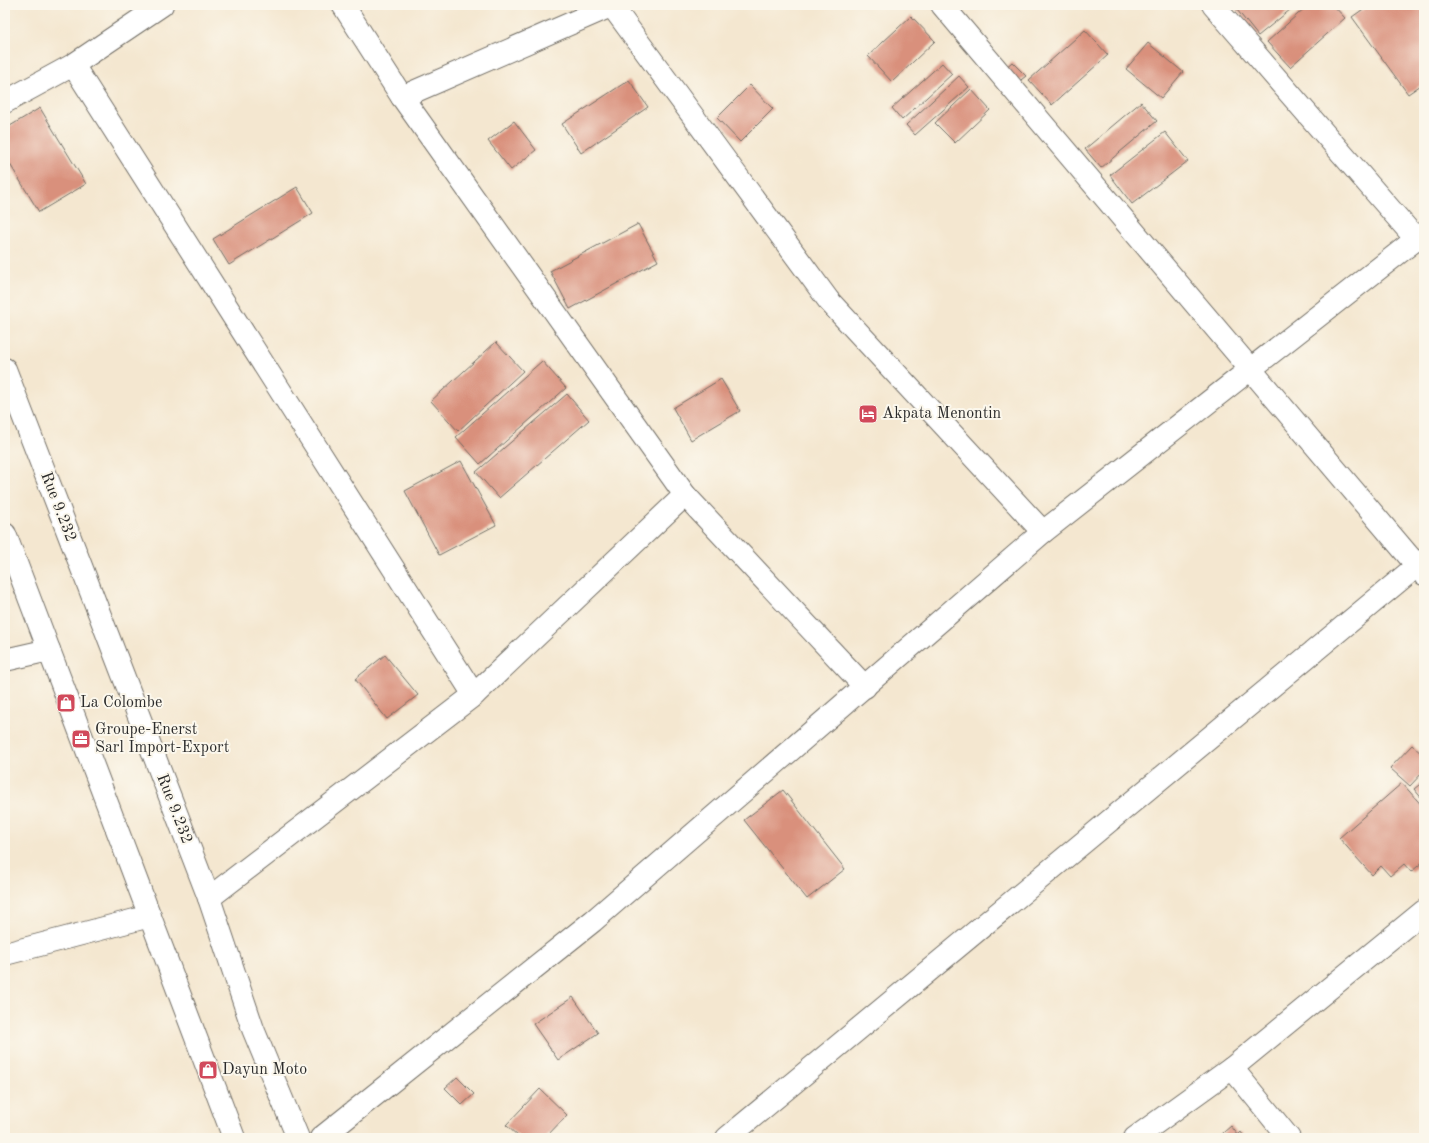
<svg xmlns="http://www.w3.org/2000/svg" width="1429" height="1143" viewBox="0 0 1429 1143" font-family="'Old Standard TT',serif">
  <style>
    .building { fill: #d9907c }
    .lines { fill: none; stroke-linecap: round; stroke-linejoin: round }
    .street-casing { stroke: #716d65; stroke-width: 24 }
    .secondary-casing { stroke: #716d65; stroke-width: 24 }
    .street { stroke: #fff; stroke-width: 22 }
    .secondary { stroke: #fff; stroke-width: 22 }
    .labels { text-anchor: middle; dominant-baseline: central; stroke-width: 4; stroke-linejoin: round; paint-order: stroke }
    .poi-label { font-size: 16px; fill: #2b2b2b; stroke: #fbf7ec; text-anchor: start }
    .street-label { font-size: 16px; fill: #2b2b2b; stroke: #fbf7ec }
  </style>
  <rect width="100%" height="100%" fill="#fbf7ec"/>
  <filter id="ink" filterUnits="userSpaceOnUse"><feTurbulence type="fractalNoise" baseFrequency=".025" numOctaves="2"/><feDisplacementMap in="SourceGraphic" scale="8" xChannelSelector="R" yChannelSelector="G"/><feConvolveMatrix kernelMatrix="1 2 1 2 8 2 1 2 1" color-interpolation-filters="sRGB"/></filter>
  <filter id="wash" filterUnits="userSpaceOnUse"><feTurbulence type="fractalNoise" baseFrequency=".012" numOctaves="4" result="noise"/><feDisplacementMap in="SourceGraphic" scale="16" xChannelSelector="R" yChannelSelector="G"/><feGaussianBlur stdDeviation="0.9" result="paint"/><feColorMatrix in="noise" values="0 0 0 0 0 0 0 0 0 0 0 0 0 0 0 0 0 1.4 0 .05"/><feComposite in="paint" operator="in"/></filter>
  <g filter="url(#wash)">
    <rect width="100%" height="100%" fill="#f4e7d0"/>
    <g id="blocks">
      <g class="building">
        <path d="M1233 5H1296L1258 36Z"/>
        <path d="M1308 5H1333L1345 18 1290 67 1267 42Z"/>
        <path d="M1369 5H1424V83L1408 94 1352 17Z"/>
        <path d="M911 16 935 41 892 82 868 56Z"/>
        <path d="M1085 30 1108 55 1052 105 1029 80Z"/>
        <path d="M1148 43 1183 72 1161 98 1126 69Z"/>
        <path d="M1012 62 1026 76 1017 83 1004 69Z"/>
        <path d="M942 63 952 74 902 120 892 108Z"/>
        <path d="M959 76 969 87 915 135 906 125Z"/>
        <path d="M629 80 648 107 581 153 562 124Z"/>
        <path d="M750 85 773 109 740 142 717 118Z"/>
        <path d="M971 89 990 110 955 143 935 123Z"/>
        <path d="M1141 102 1157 121 1101 168 1085 149Z"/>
        <path d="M40 108 86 184 39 212 5 156V129Z"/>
        <path d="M514 121 536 150 511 170 488 141Z"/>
        <path d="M1165 132 1188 161 1132 204 1110 175Z"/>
        <path d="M297 187 313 213 229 265 213 239Z"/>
        <path d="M638 224 658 261 570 309 550 271Z"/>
        <path d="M496 342 523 371 458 431 431 401Z"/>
        <path d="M542 361 566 388 480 464 456 437Z"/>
        <path d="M721 379 740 411 691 440 673 408Z"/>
        <path d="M567 394 589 420 499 498 476 472Z"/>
        <path d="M461 461 496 525 439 555 405 491Z"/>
        <path d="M385 655 418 695 387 719 355 679Z"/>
        <path d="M1412 745 1424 756V771L1410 786 1390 768Z"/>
        <path d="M1424 781V801L1414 789Z"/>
        <path d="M1402 783 1424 808V861L1411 872 1404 864 1390 876 1381 866 1372 875 1339 838Z"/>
        <path d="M783 790 845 869 807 899 744 820Z"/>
        <path d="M573 997 598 1033 558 1060 533 1024Z"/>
        <path d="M457 1077 474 1094 462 1105 445 1088Z"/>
        <path d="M540 1089 567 1115 545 1138H520L506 1125Z"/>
        <path d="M1231 1126 1238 1135 1241 1132 1245 1138H1217Z"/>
      </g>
    </g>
  </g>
  <g filter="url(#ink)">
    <use href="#blocks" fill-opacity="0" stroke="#716d65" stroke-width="1"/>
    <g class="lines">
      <defs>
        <g id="street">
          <path d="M343 5 402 97 685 495 865 687"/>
          <path d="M942 5 1424 574"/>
          <path d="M1213 5 1416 239"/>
          <path d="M612 6 829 301 1043 532"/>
          <path d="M73 65 474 695"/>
          <path d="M402 97 613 5"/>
          <path d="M5 102 73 65 162 5"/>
          <path d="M5 660 49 650"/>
          <path d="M209 898 474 695 685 495"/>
          <path d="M5 954 150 916"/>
          <path d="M1232 1068 1289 1138"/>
          <path d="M321 1138 593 921 1043 532 1424 233"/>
          <path d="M727 1138 1424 560"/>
          <path d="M1135 1138 1232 1068 1424 911"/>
        </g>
        <g id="secondary">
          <path d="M5 369 209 898 253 1029 298 1138"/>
          <path d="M5 534 234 1138"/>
        </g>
      </defs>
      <use href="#street" class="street-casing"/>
      <use href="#secondary" class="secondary-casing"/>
      <use href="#street" class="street"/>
      <use href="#secondary" class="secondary"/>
    </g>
  </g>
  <defs>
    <symbol id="hotel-square" viewBox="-11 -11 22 22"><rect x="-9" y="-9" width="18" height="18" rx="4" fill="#d1495b" stroke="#fbf7ec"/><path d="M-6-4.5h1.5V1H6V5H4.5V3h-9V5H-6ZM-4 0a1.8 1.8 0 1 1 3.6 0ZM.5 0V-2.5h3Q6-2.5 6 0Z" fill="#fff"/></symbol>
    <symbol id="shop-square" viewBox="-11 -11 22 22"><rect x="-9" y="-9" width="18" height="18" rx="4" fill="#d1495b" stroke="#fbf7ec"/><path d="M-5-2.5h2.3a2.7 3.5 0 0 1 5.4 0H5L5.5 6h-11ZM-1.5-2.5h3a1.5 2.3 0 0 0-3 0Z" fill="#fff"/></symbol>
    <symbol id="office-square" viewBox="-11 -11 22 22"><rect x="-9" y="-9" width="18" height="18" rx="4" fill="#d1495b" stroke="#fbf7ec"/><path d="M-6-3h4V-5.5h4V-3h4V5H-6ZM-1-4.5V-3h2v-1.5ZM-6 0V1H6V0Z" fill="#fff"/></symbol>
  </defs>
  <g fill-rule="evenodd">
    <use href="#hotel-square" x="857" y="403" width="22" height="22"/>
    <use href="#shop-square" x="55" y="692" width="22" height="22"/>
    <use href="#office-square" x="70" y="728" width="22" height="22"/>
    <use href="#shop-square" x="197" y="1059" width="22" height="22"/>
  </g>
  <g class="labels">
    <g class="poi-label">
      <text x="882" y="414">Akpata Menontin</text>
      <text x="80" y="703">La Colombe</text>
      <text x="95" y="730">Groupe-Enerst<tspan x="95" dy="18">Sarl Import-Export</tspan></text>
      <text x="222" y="1070">Dayun Moto</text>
    </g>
    <g class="street-label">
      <text transform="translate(58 507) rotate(69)">Rue 9.232</text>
      <text transform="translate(174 809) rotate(69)">Rue 9.232</text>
    </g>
  </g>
  <rect width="1429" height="1143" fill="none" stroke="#fbf7ec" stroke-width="20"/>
</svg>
